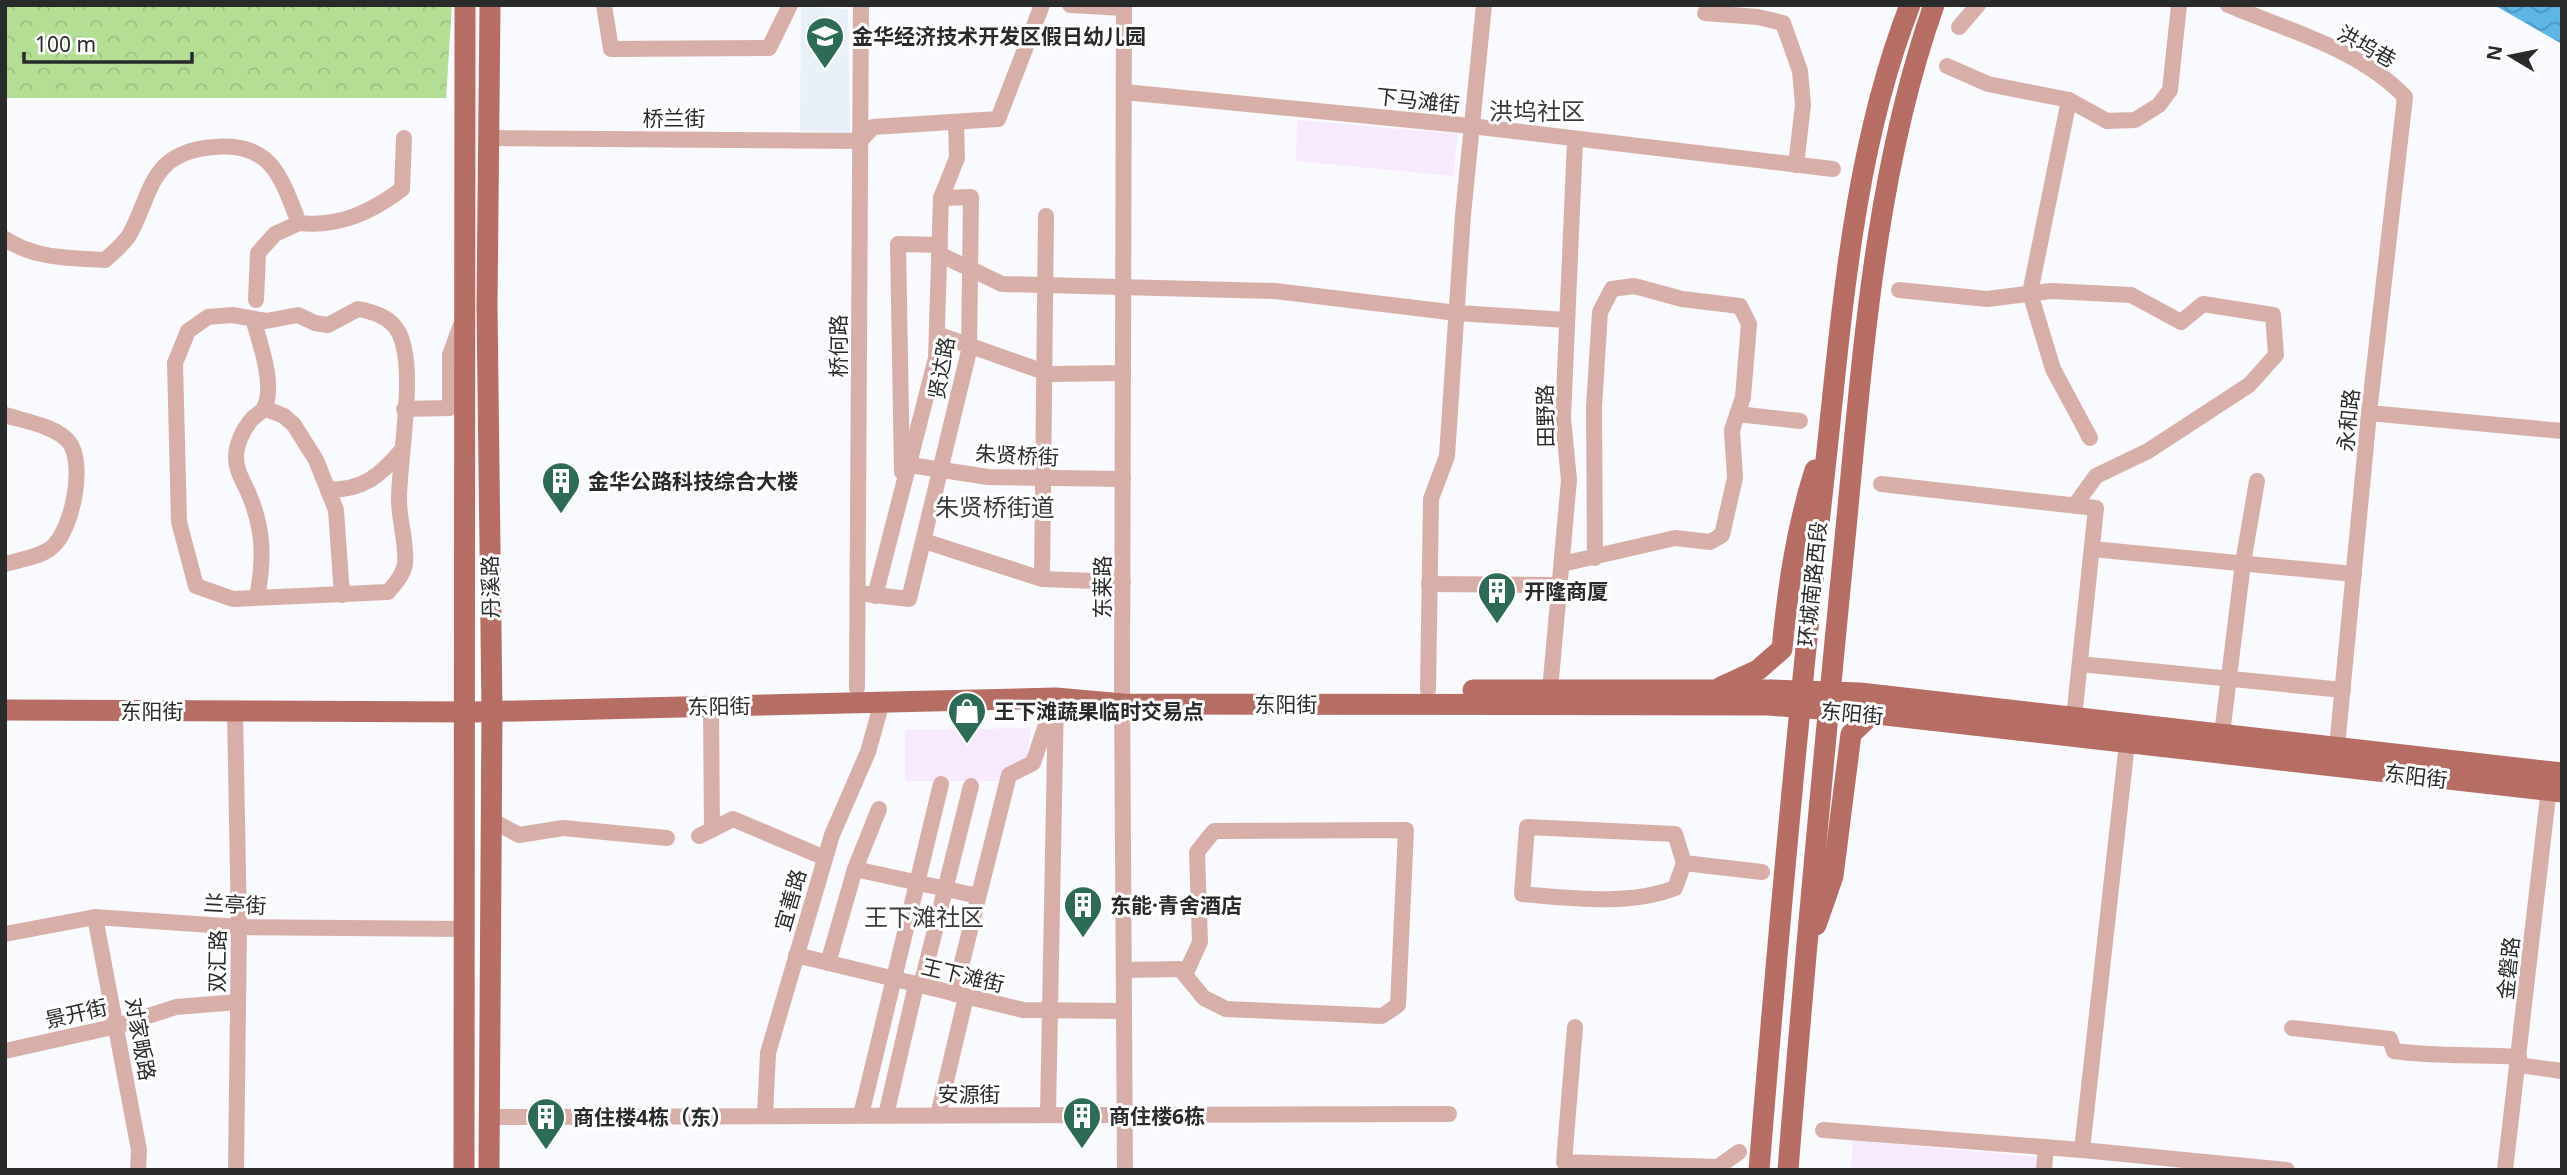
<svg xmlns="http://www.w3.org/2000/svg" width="2567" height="1175" viewBox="0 0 2567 1175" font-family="'Noto Sans','Noto Sans SC',sans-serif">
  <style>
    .commercial { fill: #f7eaff }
    .built { fill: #e8f0f8 }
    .forest { fill: url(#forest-crowns) }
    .water { fill: url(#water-waves) }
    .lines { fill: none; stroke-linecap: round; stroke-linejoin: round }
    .minor { stroke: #d8afa8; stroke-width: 16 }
    .major { stroke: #b66e64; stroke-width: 21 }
    .labels { text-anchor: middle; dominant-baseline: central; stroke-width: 6; stroke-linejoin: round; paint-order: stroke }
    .poi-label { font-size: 21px; font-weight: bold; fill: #292a2a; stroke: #fff; text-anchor: start }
    .street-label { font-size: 21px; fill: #292a2a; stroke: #fff }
    .quarter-label { font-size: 24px; fill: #393b3d; stroke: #fff }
  </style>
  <defs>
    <pattern id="forest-crowns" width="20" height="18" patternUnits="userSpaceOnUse" patternTransform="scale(1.75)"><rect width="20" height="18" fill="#b5de95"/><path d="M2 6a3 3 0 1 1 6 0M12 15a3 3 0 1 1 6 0" fill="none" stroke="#9cbf81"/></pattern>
    <pattern id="water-waves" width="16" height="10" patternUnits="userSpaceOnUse" patternTransform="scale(1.75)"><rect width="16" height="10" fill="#5db6e6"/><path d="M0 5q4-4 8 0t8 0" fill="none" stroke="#4d94bb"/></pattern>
  </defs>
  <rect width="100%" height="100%" fill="#f8fafd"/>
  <g class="commercial">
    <path d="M1297 120 1458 134 1453 176 1296 161Z"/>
    <path d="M1031 728 1027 759 1001 781H905V730Z"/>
    <path d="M1853 1140 2037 1157 2036 1170H1851Z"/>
  </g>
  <path class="built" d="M801 7 848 9 850 133 800 131Z"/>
  <path class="forest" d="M5 5H452L446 98H5Z"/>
  <path class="water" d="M2494 5H2562V44Z"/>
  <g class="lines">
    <g class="minor">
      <path d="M604 5 611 49 769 48 790 5"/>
      <path d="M1070 5 1124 8"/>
      <path d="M1124 5 1122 690 1125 1170"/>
      <path d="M2228 5C2287 30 2360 49 2405 97L2369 413 2337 747"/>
      <path d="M1705 13 1758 17 1783 23 1800 71 1803 105 1796 165"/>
      <path d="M1959 27 1978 5"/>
      <path d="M1947 66 1988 84 2069 100 2107 121 2135 120 2159 105 2170 90 2179 5"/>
      <path d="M1124 92 1471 126 1833 169"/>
      <path d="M2069 100 2030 293 2053 369 2090 438"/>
      <path d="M488 138 860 141 873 127 998 119 1042 5"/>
      <path d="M5 239C35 259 71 258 105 260 113 253 122 245 128 237 143 214 147 180 169 162 182 152 198 148 214 147 272 142 281 177 299 223 339 227 370 213 402 189L404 138"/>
      <path d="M939 254 1002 284 1275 291 1457 313 1567 320"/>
      <path d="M1899 290 1987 299 2051 291 2131 295 2181 322 2203 304 2273 315 2276 355 2249 385 2148 451 2096 476 2075 505"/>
      <path d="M256 300 258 253 275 234 299 223"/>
      <path d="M358 309C374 312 391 317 399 333 417 369 399 457 399 500 399 521 407 543 405 564 403 575 395 584 388 592L233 599 196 586 179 522 175 363 188 331 208 317 232 315 266 321 298 315 315 323 328 325Z"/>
      <path d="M253 319C259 340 276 387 264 408 262 412 256 415 252 419 244 428 236 444 236 457 236 473 245 483 250 497 264 531 264 561 257 597"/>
      <path d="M937 334 1050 374 1123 373"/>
      <path d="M264 408 284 416 294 425 316 460 336 510 342 595"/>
      <path d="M404 409 450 408V355L462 322"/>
      <path d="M2369 413 2562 431"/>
      <path d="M1737 414 1800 421"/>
      <path d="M5 415C24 421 56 426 69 442 86 464 72 532 51 548 40 557 19 560 5 564"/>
      <path d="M910 465 988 477 1123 479"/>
      <path d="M902 472 898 244 940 245"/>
      <path d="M1881 484 2096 508 2074 718"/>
      <path d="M328 490C363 490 380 476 402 450"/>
      <path d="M924 541 1042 579 1123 582"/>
      <path d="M2092 549 2354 574"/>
      <path d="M1562 564 1675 538 1710 542 1722 535 1735 478 1732 430 1743 397 1749 324 1740 306 1682 299 1634 286 1612 289 1600 312 1594 407 1595 558"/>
      <path d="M1042 579 1046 216"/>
      <path d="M1429 584 1560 585"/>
      <path d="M858 593 909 599 969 351 971 197 941 198 957 158 956 122"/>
      <path d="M875 596 936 358 941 198"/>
      <path d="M2080 664 2343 690"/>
      <path d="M857 688 861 5"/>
      <path d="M1428 690 1431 499 1447 456 1463 215 1484 5"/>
      <path d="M1550 690 1569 480 1563 418 1575 141"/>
      <path d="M711 706 712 830"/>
      <path d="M235 711 239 927 236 1170"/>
      <path d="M2222 734 2243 563 2257 481"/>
      <path d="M491 820 519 835 563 828 667 838"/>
      <path d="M699 836 733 819 825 858"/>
      <path d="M1684 863 1675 888C1629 906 1571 898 1522 894L1527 827 1675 834 1684 863 1762 872"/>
      <path d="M855 869 978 896"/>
      <path d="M95 917 139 1150 138 1170"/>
      <path d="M5 934 95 917 239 927 465 929"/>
      <path d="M796 955 1023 1010 1124 1011"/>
      <path d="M828 963 855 869 879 809"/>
      <path d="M1124 970 1180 969 1204 998 1226 1009 1382 1016 1398 1005 1406 830 1214 831 1197 852 1200 942 1185 975"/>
      <path d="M921 986 971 786"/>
      <path d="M954 994 1009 775 1033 763 1050 713"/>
      <path d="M1575 1027 1564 1162 1718 1167 1739 1152"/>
      <path d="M2292 1028 2390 1039 2394 1051C2436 1057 2477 1054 2519 1057"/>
      <path d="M5 1051 117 1026 176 1007 238 1002"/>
      <path d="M2518 1065 2562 1071"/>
      <path d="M1048 1114 1056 698"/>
      <path d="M861 1115 941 784"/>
      <path d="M886 1115 916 985"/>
      <path d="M938 1115 966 997"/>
      <path d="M765 1116 768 1053 832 835 868 752 882 702"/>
      <path d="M489 1117 1449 1114"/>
      <path d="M1823 1130 2082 1150 2287 1170"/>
      <path d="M2082 1150 2127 743"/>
      <path d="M2044 1170 2046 1147"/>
      <path d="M2505 1170 2550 779"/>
    </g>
    <g class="major">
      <path d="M1721 687 1758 670 1782 649C1788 587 1796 530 1815 470"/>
      <path d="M1473 690H1769L1860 693 2562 773"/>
      <path d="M5 710 473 712 1056 698 1123 704 1768 705 1859 712 2562 792"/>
      <path d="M1816 925 1833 876 1851 734 1872 714"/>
      <path d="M464 1170 465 5"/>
      <path d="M489 1170 492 711 487 306 490 5"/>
      <path d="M1759 1170C1778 936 1799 702 1825 469 1842 314 1853 151 1910 5"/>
      <path d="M1788 1170C1805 956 1825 742 1846 528 1863 353 1875 172 1934 5"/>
    </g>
  </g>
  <defs>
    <symbol id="school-pin" viewBox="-11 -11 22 30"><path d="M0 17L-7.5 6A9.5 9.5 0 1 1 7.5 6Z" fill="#2d6b57" stroke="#fff"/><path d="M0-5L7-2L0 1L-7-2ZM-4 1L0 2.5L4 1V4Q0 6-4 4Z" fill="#fff"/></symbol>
    <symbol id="building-pin" viewBox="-11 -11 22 30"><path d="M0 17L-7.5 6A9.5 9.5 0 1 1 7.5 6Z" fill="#2d6b57" stroke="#fff"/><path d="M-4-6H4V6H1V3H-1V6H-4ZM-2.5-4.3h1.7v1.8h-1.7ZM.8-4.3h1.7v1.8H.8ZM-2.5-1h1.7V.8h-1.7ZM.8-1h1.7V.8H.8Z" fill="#fff"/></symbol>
    <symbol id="shop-pin" viewBox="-11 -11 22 30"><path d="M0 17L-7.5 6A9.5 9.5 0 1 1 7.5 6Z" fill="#2d6b57" stroke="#fff"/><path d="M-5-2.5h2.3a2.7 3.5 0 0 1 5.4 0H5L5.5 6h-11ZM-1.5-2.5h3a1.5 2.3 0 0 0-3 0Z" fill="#fff"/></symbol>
  </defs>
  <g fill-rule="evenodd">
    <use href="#school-pin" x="803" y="14" width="44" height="60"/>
    <use href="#building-pin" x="539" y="459" width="44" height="60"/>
    <use href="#building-pin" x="1475" y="569" width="44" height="60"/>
    <use href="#shop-pin" x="945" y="689" width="44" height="60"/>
    <use href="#building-pin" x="1061" y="883" width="44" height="60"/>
    <use href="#building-pin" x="1060" y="1094" width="44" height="60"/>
    <use href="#building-pin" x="524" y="1095" width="44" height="60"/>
  </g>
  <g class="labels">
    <g class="poi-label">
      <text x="852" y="36">金华经济技术开发区假日幼儿园</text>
      <text x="588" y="481">金华公路科技综合大楼</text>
      <text x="1524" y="591">开隆商厦</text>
      <text x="994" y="711">王下滩蔬果临时交易点</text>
      <text x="1110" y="905">东能·青舍酒店</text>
      <text x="1109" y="1116">商住楼6栋</text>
      <text x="573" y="1117">商住楼4栋（东）</text>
    </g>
    <g class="street-label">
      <text transform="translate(2367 46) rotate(29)">洪坞巷</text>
      <text transform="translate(1418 100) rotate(6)">下马滩街</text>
      <text x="674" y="118">桥兰街</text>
      <text transform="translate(838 346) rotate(-90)">桥何路</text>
      <text transform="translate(941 368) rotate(-80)">贤达路</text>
      <text transform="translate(1545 416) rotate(-91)">田野路</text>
      <text transform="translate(2348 420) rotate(-84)">永和路</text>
      <text transform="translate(1017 455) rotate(3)">朱贤桥街</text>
      <text transform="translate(1812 584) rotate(-84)">环城南路西段</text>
      <text transform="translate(490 587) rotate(-91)">丹溪路</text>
      <text transform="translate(1102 587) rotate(-90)">东莱路</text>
      <text x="1286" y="704">东阳街</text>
      <text transform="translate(719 706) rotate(-1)">东阳街</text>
      <text x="152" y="711">东阳街</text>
      <text transform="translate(1852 713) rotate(5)">东阳街</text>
      <text transform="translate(2416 776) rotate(7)">东阳街</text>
      <text transform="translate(790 900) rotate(-74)">宜善路</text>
      <text transform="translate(235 904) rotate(3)">兰亭街</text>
      <text transform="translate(217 961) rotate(-89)">双汇路</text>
      <text transform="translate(2508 968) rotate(-84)">金磐路</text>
      <text transform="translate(963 975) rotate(13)">王下滩街</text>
      <text transform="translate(76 1013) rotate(-13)">景开街</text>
      <text transform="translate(141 1039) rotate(80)">对家畈路</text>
      <text x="969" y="1094">安源街</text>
    </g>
    <g class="quarter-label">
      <text x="1537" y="110">洪坞社区</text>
      <text x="995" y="506">朱贤桥街道</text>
      <text x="924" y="916">王下滩社区</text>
    </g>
  </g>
  <rect width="2567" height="1175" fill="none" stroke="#292a2a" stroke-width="14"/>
  <g transform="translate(2511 56) rotate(280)" stroke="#ffffff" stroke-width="5" paint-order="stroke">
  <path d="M0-5L12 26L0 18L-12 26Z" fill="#292a2a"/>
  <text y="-10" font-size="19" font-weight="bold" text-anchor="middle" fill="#292a2a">N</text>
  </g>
  <path d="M24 52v10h168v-10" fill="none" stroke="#292a2a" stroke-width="3.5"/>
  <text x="35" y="52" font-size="21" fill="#292a2a" stroke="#ffffff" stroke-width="5" paint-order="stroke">100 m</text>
</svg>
